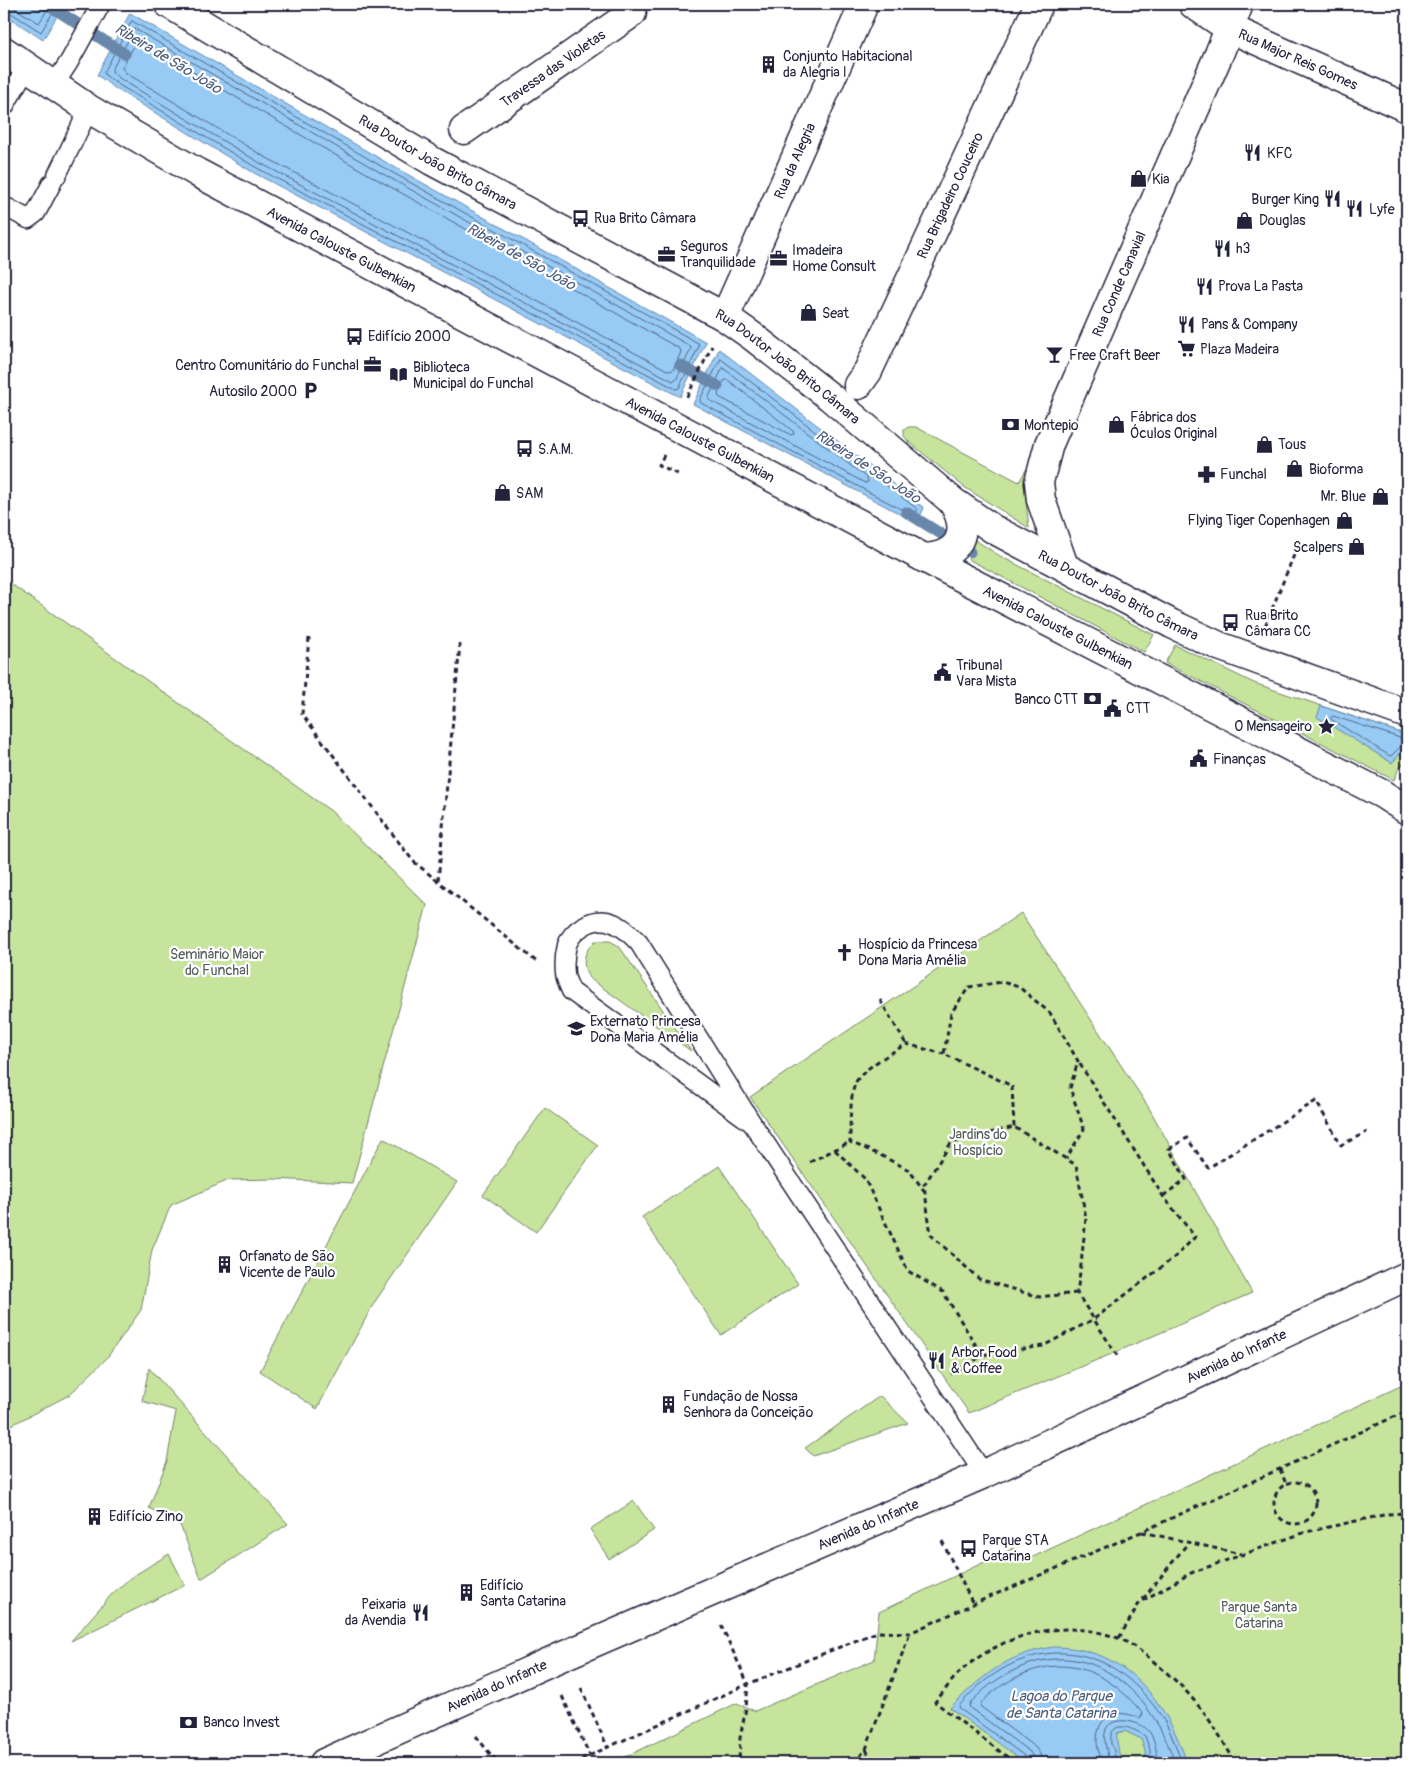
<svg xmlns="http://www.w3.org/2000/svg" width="1411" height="1767" viewBox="0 0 1411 1767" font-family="Pangolin,sans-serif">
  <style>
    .green { fill: #c6e49b; stroke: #74836b }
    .water { fill: #97caf4; stroke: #6887aa }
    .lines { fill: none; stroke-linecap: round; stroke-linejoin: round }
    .shore { stroke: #516585; stroke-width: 1 }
    .stream { stroke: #6887aa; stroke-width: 11 }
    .service-casing { stroke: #22223b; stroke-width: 21 }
    .pedestrian-casing { stroke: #22223b; stroke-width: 31 }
    .minor-casing { stroke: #22223b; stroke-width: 31 }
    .secondary-casing { stroke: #22223b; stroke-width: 31 }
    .path { stroke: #22223b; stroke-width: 3; stroke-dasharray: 5 4; stroke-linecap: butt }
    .service { stroke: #fff; stroke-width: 18 }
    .pedestrian { stroke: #fff; stroke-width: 28 }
    .minor { stroke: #fff; stroke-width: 28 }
    .secondary { stroke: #fff; stroke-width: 28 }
    .labels { text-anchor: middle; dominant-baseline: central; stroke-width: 4.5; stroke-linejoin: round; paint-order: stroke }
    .poi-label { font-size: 14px; fill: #22223b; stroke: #fff; text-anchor: start }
    .street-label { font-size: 14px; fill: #22223b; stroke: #fff }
    .park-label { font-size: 14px; fill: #535c58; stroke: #fff }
    .water-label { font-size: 15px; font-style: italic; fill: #4b5d7c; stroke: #fff }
  </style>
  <rect width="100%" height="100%" fill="#fff"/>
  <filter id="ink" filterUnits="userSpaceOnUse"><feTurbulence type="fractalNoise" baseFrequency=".02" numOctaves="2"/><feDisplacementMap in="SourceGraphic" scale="10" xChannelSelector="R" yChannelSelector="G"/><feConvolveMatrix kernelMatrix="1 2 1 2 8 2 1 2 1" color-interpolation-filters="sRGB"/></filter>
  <g filter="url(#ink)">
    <g class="green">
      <path d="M908 427H916L1019 482 1030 463 1024 484 1029 528 964 487 908 441 904 436V430Z"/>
      <path d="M975 540 1000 556 1154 635 1144 652 968 559Z"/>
      <path d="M4 579 331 811 427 905 352 1183 274 1179 229 1180 171 1205 152 1250 141 1310 106 1359 69 1395 4 1429Z"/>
      <path d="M1175 645 1254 683 1407 735V760L1399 768 1394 780 1165 663Z"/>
      <path d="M1021 913 1149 1108 1252 1293 1114 1353 969 1413 750 1097Z"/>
      <path d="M595 941H610L619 946 691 1051 589 978C581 964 583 952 595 941Z"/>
      <path d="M545 1108 598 1145 536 1232 483 1195Z"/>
      <path d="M383 1138 457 1182 374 1303 317 1409 260 1371Z"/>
      <path d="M719 1166 798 1284 721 1335 642 1217Z"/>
      <path d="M149 1368 288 1524 201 1579 180 1525 149 1508 167 1461 176 1411 142 1401Z"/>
      <path d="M1407 1383V1763H613L737 1703 755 1711 874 1660 879 1612 1014 1548 1022 1562Z"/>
      <path d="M880 1396 908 1423 813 1456 805 1448Z"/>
      <path d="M634 1501 654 1530 609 1559 590 1529Z"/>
      <path d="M169 1554 185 1585 71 1641 111 1595 130 1578Z"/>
    </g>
    <g class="water">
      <path d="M4 4H64L43 40 4 14Z"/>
      <path d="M130 13 389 164 706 342 680 397 254 173 116 89 97 75Z"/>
      <path d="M719 349 924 508 917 523 693 404Z"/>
      <path d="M1321 706 1407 735V746L1392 763 1317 717Z"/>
      <path d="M1054 1647C1125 1647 1167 1701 1187 1763H1146L1145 1751 1141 1739 1125 1731 1117 1733C1116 1744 1120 1752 1120 1763H1023V1761L950 1708C982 1676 1008 1653 1054 1647Z"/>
    </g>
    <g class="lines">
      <g class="shore">
        <path d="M4 4 11 6 39 23 51 4"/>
        <path d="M4 10 8 11 41 32 58 4"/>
        <path d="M132 21 386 169 698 343 699 346 679 388 676 389 257 168 119 85 105 75 104 73Z"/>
        <path d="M135 29 383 174 690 346 691 349 676 380 673 381 260 163 122 80 113 73 112 70Z"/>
        <path d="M138 40 380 181 680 349 681 352 673 370 669 371 263 156 126 73 122 68Z"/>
        <path d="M721 359 916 508 917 511 915 514 912 515 701 403 700 400Z"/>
        <path d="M723 368 867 478 868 482 865 483 709 400V397Z"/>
        <path d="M728 380 793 431 794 434 791 435 719 397 718 394 724 381Z"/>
        <path d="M1333 716 1403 739 1405 742 1392 755 1390 756 1332 720 1331 718Z"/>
        <path d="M1028 1763 1026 1757 960 1709 959 1706C1008 1648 1082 1631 1138 1688 1149 1699 1159 1711 1166 1724 1173 1737 1177 1750 1182 1763"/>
        <path d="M1034 1763 1033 1757 1030 1752 970 1708 969 1705C981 1690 999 1677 1017 1669 1093 1634 1153 1695 1175 1763"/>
        <path d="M1042 1763 1040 1754 1036 1748 981 1707 980 1705C990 1692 1006 1682 1021 1675 1070 1653 1111 1674 1143 1714L1140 1718C1116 1708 1096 1714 1097 1744 1098 1751 1101 1756 1101 1763"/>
        <path d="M1109 1763C1108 1752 1102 1740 1106 1729 1113 1714 1144 1722 1150 1733 1156 1742 1157 1753 1157 1763"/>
        <path d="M1115 1763C1115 1759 1115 1755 1114 1751 1113 1746 1112 1749 1111 1744 1108 1718 1132 1727 1145 1736L1150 1750V1763"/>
      </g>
      <g class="stream">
        <path d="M47 4 125 54"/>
        <path d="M680 365 718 386"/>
        <path d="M906 512 970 552"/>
      </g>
      <defs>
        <g id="service">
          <path d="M54 85 69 62 101 4"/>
          <path d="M4 107 27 66"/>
          <path d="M57 175 89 109"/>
          <path d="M4 206 28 219 36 213 52 183"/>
          <path d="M752 1123 571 991C569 985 565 979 565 973 564 964 565 953 567 945 572 930 591 918 607 921 621 924 630 934 639 943L752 1123 984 1474"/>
        </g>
        <g id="pedestrian">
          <path id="s1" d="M464 130 632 13"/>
        </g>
        <g id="minor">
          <path id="s2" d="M1193 4 1229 28 1407 108"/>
          <path id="s3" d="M725 317 864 4"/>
          <path id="s4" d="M858 385 868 371 1039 4"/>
          <path id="s5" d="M1064 566 1041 500 1039 482 1049 444 1219 54 1239 4"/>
        </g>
        <g id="secondary">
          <path id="s6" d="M169 4 432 161 725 317 752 336 830 397 952 501 993 529 1172 624 1219 646 1407 714"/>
          <path id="s7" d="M4 51 89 109 198 173 924 558 1382 794 1407 810"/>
          <path d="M924 558C961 556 971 531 952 501"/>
          <path id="s8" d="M324 1763 556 1659 984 1474 1407 1276"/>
        </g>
      </defs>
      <use href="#service" class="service-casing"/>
      <use href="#pedestrian" class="pedestrian-casing"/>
      <use href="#minor" class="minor-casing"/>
      <use href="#secondary" class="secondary-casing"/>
      <g class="path">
        <path d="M687 397 712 346"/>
        <path d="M664 455 659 465 680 475"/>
        <path d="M1265 626 1294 555"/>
        <path d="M309 638 302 714 413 861 538 963"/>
        <path d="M438 881 460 644"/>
        <path d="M880 1000 906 1044"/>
        <path d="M1014 1127 1012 1086 944 1054 951 1013 969 987 1002 982 1019 987 1050 1013 1078 1061 1070 1088 1084 1129 1066 1159"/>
        <path d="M835 1150 865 1179 908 1271 943 1292 982 1355 1043 1346 1094 1319 1176 1256 1195 1237 1163 1196 1078 1061"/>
        <path d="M810 1162 850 1142"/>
        <path d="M925 1192 909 1170 882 1156 850 1142C850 1130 850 1095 855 1084 861 1069 892 1053 906 1044L944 1054"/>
        <path d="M1163 1196 1186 1179 1169 1149 1187 1138 1208 1168 1316 1101 1341 1145 1367 1132"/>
        <path d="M1077 1293 1039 1297 979 1279 931 1235 924 1185 951 1143 1014 1127 1076 1165 1086 1218 1081 1265 1077 1293 1118 1357"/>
        <path d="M951 1374 984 1355"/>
        <path d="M1280 1469 1286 1484"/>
        <circle cx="1295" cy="1503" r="21"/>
        <path d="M1142 1532 1241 1554"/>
        <path d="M942 1541 973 1604"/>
        <path d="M1143 1599 1188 1543"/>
        <path d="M721 1625 748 1684 746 1708 740 1738 739 1763"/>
        <path d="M1119 1638 1140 1602 1191 1573 1306 1532 1388 1514 1407 1513"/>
        <path d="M581 1688 608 1748"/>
        <path d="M562 1696 590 1756"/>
        <path d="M476 1736 491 1755 499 1763"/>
        <path d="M866 1749 872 1763"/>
        <path d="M573 1763 748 1684 877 1632 910 1633 973 1604 1141 1532 1407 1411"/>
        <path d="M854 1763 866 1749 910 1633"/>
        <path d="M1015 1763 935 1702C944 1692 952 1679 962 1670 1005 1633 1063 1618 1118 1638 1135 1644 1164 1670 1178 1683 1196 1701 1211 1721 1224 1743 1228 1750 1232 1756 1235 1763"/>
      </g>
      <use href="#service" class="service"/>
      <use href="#pedestrian" class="pedestrian"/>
      <use href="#minor" class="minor"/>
      <use href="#secondary" class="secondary"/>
    </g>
  </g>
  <defs>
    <symbol id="building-bare" viewBox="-9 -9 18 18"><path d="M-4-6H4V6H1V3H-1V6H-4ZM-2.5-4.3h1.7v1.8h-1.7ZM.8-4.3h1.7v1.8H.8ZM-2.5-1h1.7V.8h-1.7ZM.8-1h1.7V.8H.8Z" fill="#22223b" stroke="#fff" stroke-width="2.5" paint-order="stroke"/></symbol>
    <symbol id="restaurant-bare" viewBox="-9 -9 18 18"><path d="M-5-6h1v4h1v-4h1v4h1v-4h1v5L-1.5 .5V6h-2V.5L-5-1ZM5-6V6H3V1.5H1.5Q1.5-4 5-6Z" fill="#22223b" stroke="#fff" stroke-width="2.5" paint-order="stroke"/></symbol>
    <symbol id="shop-bare" viewBox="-9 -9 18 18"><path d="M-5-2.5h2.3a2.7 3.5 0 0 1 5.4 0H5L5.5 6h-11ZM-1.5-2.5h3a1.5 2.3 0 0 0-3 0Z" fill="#22223b" stroke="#fff" stroke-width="2.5" paint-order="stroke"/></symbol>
    <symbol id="bus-bare" viewBox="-9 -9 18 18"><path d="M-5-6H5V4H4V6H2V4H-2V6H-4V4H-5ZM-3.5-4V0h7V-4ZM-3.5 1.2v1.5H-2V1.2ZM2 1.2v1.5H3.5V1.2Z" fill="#22223b" stroke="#fff" stroke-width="2.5" paint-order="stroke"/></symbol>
    <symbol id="office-bare" viewBox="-9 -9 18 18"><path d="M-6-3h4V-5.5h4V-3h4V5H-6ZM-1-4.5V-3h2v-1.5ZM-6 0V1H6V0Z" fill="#22223b" stroke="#fff" stroke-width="2.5" paint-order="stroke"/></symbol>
    <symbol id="supermarket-bare" viewBox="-9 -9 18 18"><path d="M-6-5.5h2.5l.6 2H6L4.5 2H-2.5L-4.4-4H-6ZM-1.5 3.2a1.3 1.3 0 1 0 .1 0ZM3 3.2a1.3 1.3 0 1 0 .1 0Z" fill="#22223b" stroke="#fff" stroke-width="2.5" paint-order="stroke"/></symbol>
    <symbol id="bar-bare" viewBox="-9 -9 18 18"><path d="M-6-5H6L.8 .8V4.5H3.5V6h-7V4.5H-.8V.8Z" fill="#22223b" stroke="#fff" stroke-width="2.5" paint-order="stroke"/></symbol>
    <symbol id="library-bare" viewBox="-9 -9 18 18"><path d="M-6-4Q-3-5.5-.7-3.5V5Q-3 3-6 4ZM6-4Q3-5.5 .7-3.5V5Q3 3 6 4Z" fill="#22223b" stroke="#fff" stroke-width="2.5" paint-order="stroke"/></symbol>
    <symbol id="parking-bare" viewBox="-9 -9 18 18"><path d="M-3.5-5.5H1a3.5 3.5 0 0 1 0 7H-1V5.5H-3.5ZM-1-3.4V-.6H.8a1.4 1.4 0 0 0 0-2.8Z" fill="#22223b" stroke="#fff" stroke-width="2.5" paint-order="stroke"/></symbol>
    <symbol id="bank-bare" viewBox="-9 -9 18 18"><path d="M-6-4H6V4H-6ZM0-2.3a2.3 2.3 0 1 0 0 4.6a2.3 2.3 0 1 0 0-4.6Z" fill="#22223b" stroke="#fff" stroke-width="2.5" paint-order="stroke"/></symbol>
    <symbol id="pharmacy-bare" viewBox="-9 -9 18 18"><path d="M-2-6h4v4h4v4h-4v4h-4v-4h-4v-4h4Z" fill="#22223b" stroke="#fff" stroke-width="2.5" paint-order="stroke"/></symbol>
    <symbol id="civic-bare" viewBox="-9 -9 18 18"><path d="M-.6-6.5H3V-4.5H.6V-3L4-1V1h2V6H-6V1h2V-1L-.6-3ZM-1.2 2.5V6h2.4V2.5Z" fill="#22223b" stroke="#fff" stroke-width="2.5" paint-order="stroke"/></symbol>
    <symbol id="sight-bare" viewBox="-9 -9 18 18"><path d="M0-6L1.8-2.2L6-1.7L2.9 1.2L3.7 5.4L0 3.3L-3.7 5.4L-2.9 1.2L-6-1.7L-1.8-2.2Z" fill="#22223b" stroke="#fff" stroke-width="2.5" paint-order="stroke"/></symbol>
    <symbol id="church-bare" viewBox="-9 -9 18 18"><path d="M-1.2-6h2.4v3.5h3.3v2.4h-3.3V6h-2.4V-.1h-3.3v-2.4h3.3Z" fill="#22223b" stroke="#fff" stroke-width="2.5" paint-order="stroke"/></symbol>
    <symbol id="school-bare" viewBox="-9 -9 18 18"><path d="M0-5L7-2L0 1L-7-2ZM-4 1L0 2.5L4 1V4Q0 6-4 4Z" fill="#22223b" stroke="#fff" stroke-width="2.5" paint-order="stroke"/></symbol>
  </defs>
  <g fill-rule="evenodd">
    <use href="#building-bare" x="756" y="52" width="25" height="25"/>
    <use href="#restaurant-bare" x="1240" y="140" width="25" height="25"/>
    <use href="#shop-bare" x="1126" y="166" width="25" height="25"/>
    <use href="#restaurant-bare" x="1320" y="186" width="25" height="25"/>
    <use href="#restaurant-bare" x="1342" y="196" width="25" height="25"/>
    <use href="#bus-bare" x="568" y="206" width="25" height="25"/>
    <use href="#shop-bare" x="1232" y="208" width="25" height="25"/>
    <use href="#restaurant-bare" x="1210" y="236" width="25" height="25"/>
    <use href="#office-bare" x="654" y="242" width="25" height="25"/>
    <use href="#office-bare" x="766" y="246" width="25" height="25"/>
    <use href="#restaurant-bare" x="1192" y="274" width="25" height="25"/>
    <use href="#shop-bare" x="796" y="300" width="25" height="25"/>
    <use href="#restaurant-bare" x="1174" y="312" width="25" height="25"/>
    <use href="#bus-bare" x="342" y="324" width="25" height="25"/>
    <use href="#supermarket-bare" x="1174" y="336" width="25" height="25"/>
    <use href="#bar-bare" x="1042" y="342" width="25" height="25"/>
    <use href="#office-bare" x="360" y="352" width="25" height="25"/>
    <use href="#library-bare" x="386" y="362" width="25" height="25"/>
    <use href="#parking-bare" x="298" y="378" width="25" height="25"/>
    <use href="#bank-bare" x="998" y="412" width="25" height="25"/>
    <use href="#shop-bare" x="1104" y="412" width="25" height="25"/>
    <use href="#shop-bare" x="1252" y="432" width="25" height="25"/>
    <use href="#bus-bare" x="512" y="436" width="25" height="25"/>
    <use href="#shop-bare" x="1282" y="456" width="25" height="25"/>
    <use href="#pharmacy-bare" x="1194" y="462" width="25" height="25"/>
    <use href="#shop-bare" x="490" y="480" width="25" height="25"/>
    <use href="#shop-bare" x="1368" y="484" width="25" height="25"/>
    <use href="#shop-bare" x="1332" y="508" width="25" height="25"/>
    <use href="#shop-bare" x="1344" y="534" width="25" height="25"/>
    <use href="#bus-bare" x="1218" y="610" width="25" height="25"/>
    <use href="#civic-bare" x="930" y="660" width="25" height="25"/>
    <use href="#bank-bare" x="1080" y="686" width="25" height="25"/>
    <use href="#civic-bare" x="1100" y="696" width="25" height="25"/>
    <use href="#sight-bare" x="1314" y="714" width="25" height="25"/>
    <use href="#civic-bare" x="1186" y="746" width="25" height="25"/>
    <use href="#church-bare" x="832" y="940" width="25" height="25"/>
    <use href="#school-bare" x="564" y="1016" width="25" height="25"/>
    <use href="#building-bare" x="212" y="1252" width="25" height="25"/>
    <use href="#restaurant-bare" x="924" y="1348" width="25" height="25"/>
    <use href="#building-bare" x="656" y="1392" width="25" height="25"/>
    <use href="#building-bare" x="82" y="1504" width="25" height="25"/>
    <use href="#bus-bare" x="956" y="1536" width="25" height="25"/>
    <use href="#building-bare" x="454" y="1580" width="25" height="25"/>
    <use href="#restaurant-bare" x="408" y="1600" width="25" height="25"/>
    <use href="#bank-bare" x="176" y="1710" width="25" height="25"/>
  </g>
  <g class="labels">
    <g class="poi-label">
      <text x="783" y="56">Conjunto Habitacional<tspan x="783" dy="16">da Alegria I</tspan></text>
      <text x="1267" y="153">KFC</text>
      <text x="1152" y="179">Kia</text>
      <text x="1319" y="199" text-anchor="end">Burger King</text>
      <text x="1369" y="209">Lyfe</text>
      <text x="594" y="218">Rua Brito Câmara</text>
      <text x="1259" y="220">Douglas</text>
      <text x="680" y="246">Seguros<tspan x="680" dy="16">Tranquilidade</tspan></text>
      <text x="1236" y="248">h3</text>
      <text x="792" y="250">Imadeira<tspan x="792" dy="16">Home Consult</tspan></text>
      <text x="1218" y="286">Prova La Pasta</text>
      <text x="822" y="313">Seat</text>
      <text x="1201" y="324">Pans &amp; Company</text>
      <text x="368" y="336">Edifício 2000</text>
      <text x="1200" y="349">Plaza Madeira</text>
      <text x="1069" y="355">Free Craft Beer</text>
      <text x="359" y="365" text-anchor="end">Centro Comunitário do Funchal</text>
      <text x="413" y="367">Biblioteca<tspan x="413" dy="16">Municipal do Funchal</tspan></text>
      <text x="297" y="391" text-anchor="end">Autosilo 2000</text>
      <text x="1130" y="417">Fábrica dos<tspan x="1130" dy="16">Óculos Original</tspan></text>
      <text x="1024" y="425">Montepio</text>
      <text x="1278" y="444">Tous</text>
      <text x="538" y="449">S.A.M.</text>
      <text x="1309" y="469">Bioforma</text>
      <text x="1220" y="474">Funchal</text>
      <text x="516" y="493">SAM</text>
      <text x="1366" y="496" text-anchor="end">Mr. Blue</text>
      <text x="1330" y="520" text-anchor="end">Flying Tiger Copenhagen</text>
      <text x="1343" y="547" text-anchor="end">Scalpers</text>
      <text x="1245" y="615">Rua Brito<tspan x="1245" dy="16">Câmara CC</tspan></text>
      <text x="956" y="665">Tribunal<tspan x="956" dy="16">Vara Mista</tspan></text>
      <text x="1078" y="699" text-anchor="end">Banco CTT</text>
      <text x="1126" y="708">CTT</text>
      <text x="1312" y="726" text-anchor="end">O Mensageiro</text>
      <text x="1213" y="759">Finanças</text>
      <text x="858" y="944">Hospício da Princesa<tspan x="858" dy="16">Dona Maria Amélia</tspan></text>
      <text x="590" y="1021">Externato Princesa<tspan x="590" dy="16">Dona Maria Amélia</tspan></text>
      <text x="239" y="1256">Orfanato de São<tspan x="239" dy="16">Vicente de Paulo</tspan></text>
      <text x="951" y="1352">Arbor Food<tspan x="951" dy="16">&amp; Coffee</tspan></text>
      <text x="683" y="1396">Fundação de Nossa<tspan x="683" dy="16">Senhora da Conceição</tspan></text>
      <text x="109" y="1516">Edifício Zino</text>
      <text x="982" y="1540">Parque STA<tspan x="982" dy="16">Catarina</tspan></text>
      <text x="480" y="1585">Edifício<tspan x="480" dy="16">Santa Catarina</tspan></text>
      <text x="406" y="1604" text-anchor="end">Peixaria<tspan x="406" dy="16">da Avendia</tspan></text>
      <text x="203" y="1722">Banco Invest</text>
    </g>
    <g class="street-label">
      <text stroke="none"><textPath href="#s2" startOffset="119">Rua Major Reis Gomes</textPath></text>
      <text stroke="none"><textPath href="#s1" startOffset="108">Travessa das Violetas</textPath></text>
      <text stroke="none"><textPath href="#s3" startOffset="171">Rua da Alegria</textPath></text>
      <text stroke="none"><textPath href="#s6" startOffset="312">Rua Doutor João Brito Câmara</textPath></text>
      <text stroke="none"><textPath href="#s4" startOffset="211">Rua Brigadeiro Couceiro</textPath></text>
      <text stroke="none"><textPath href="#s7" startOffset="392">Avenida Calouste Gulbenkian</textPath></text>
      <text stroke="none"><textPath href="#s5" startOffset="302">Rua Conde Canavial</textPath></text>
      <text stroke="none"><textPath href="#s6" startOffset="718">Rua Doutor João Brito Câmara</textPath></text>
      <text stroke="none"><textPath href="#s7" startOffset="798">Avenida Calouste Gulbenkian</textPath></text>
      <text stroke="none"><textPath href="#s6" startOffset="1122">Rua Doutor João Brito Câmara</textPath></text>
      <text stroke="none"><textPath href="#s7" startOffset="1202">Avenida Calouste Gulbenkian</textPath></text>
      <text stroke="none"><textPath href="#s8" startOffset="999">Avenida do Infante</textPath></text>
      <text stroke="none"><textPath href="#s8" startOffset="594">Avenida do Infante</textPath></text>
      <text stroke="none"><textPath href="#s8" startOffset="189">Avenida do Infante</textPath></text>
    </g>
    <g class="park-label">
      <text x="217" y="954">Seminário Maior<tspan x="217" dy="16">do Funchal</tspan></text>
      <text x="978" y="1134">Jardins do<tspan x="978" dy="16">Hospício</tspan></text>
      <text x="1259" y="1607">Parque Santa<tspan x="1259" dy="16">Catarina</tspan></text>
    </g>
    <g class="water-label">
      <text transform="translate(168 59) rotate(31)">Ribeira de São João</text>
      <text transform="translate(521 257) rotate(29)">Ribeira de São João</text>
      <text transform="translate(868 467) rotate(33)">Ribeira de São João</text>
      <text x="1061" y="1696">Lagoa do Parque<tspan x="1061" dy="17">de Santa Catarina</tspan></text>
    </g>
  </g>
  <rect width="1411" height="1767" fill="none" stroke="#fff" stroke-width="20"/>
  <rect x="10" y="10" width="1391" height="1747" fill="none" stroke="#22223b" stroke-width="2" filter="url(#ink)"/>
</svg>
